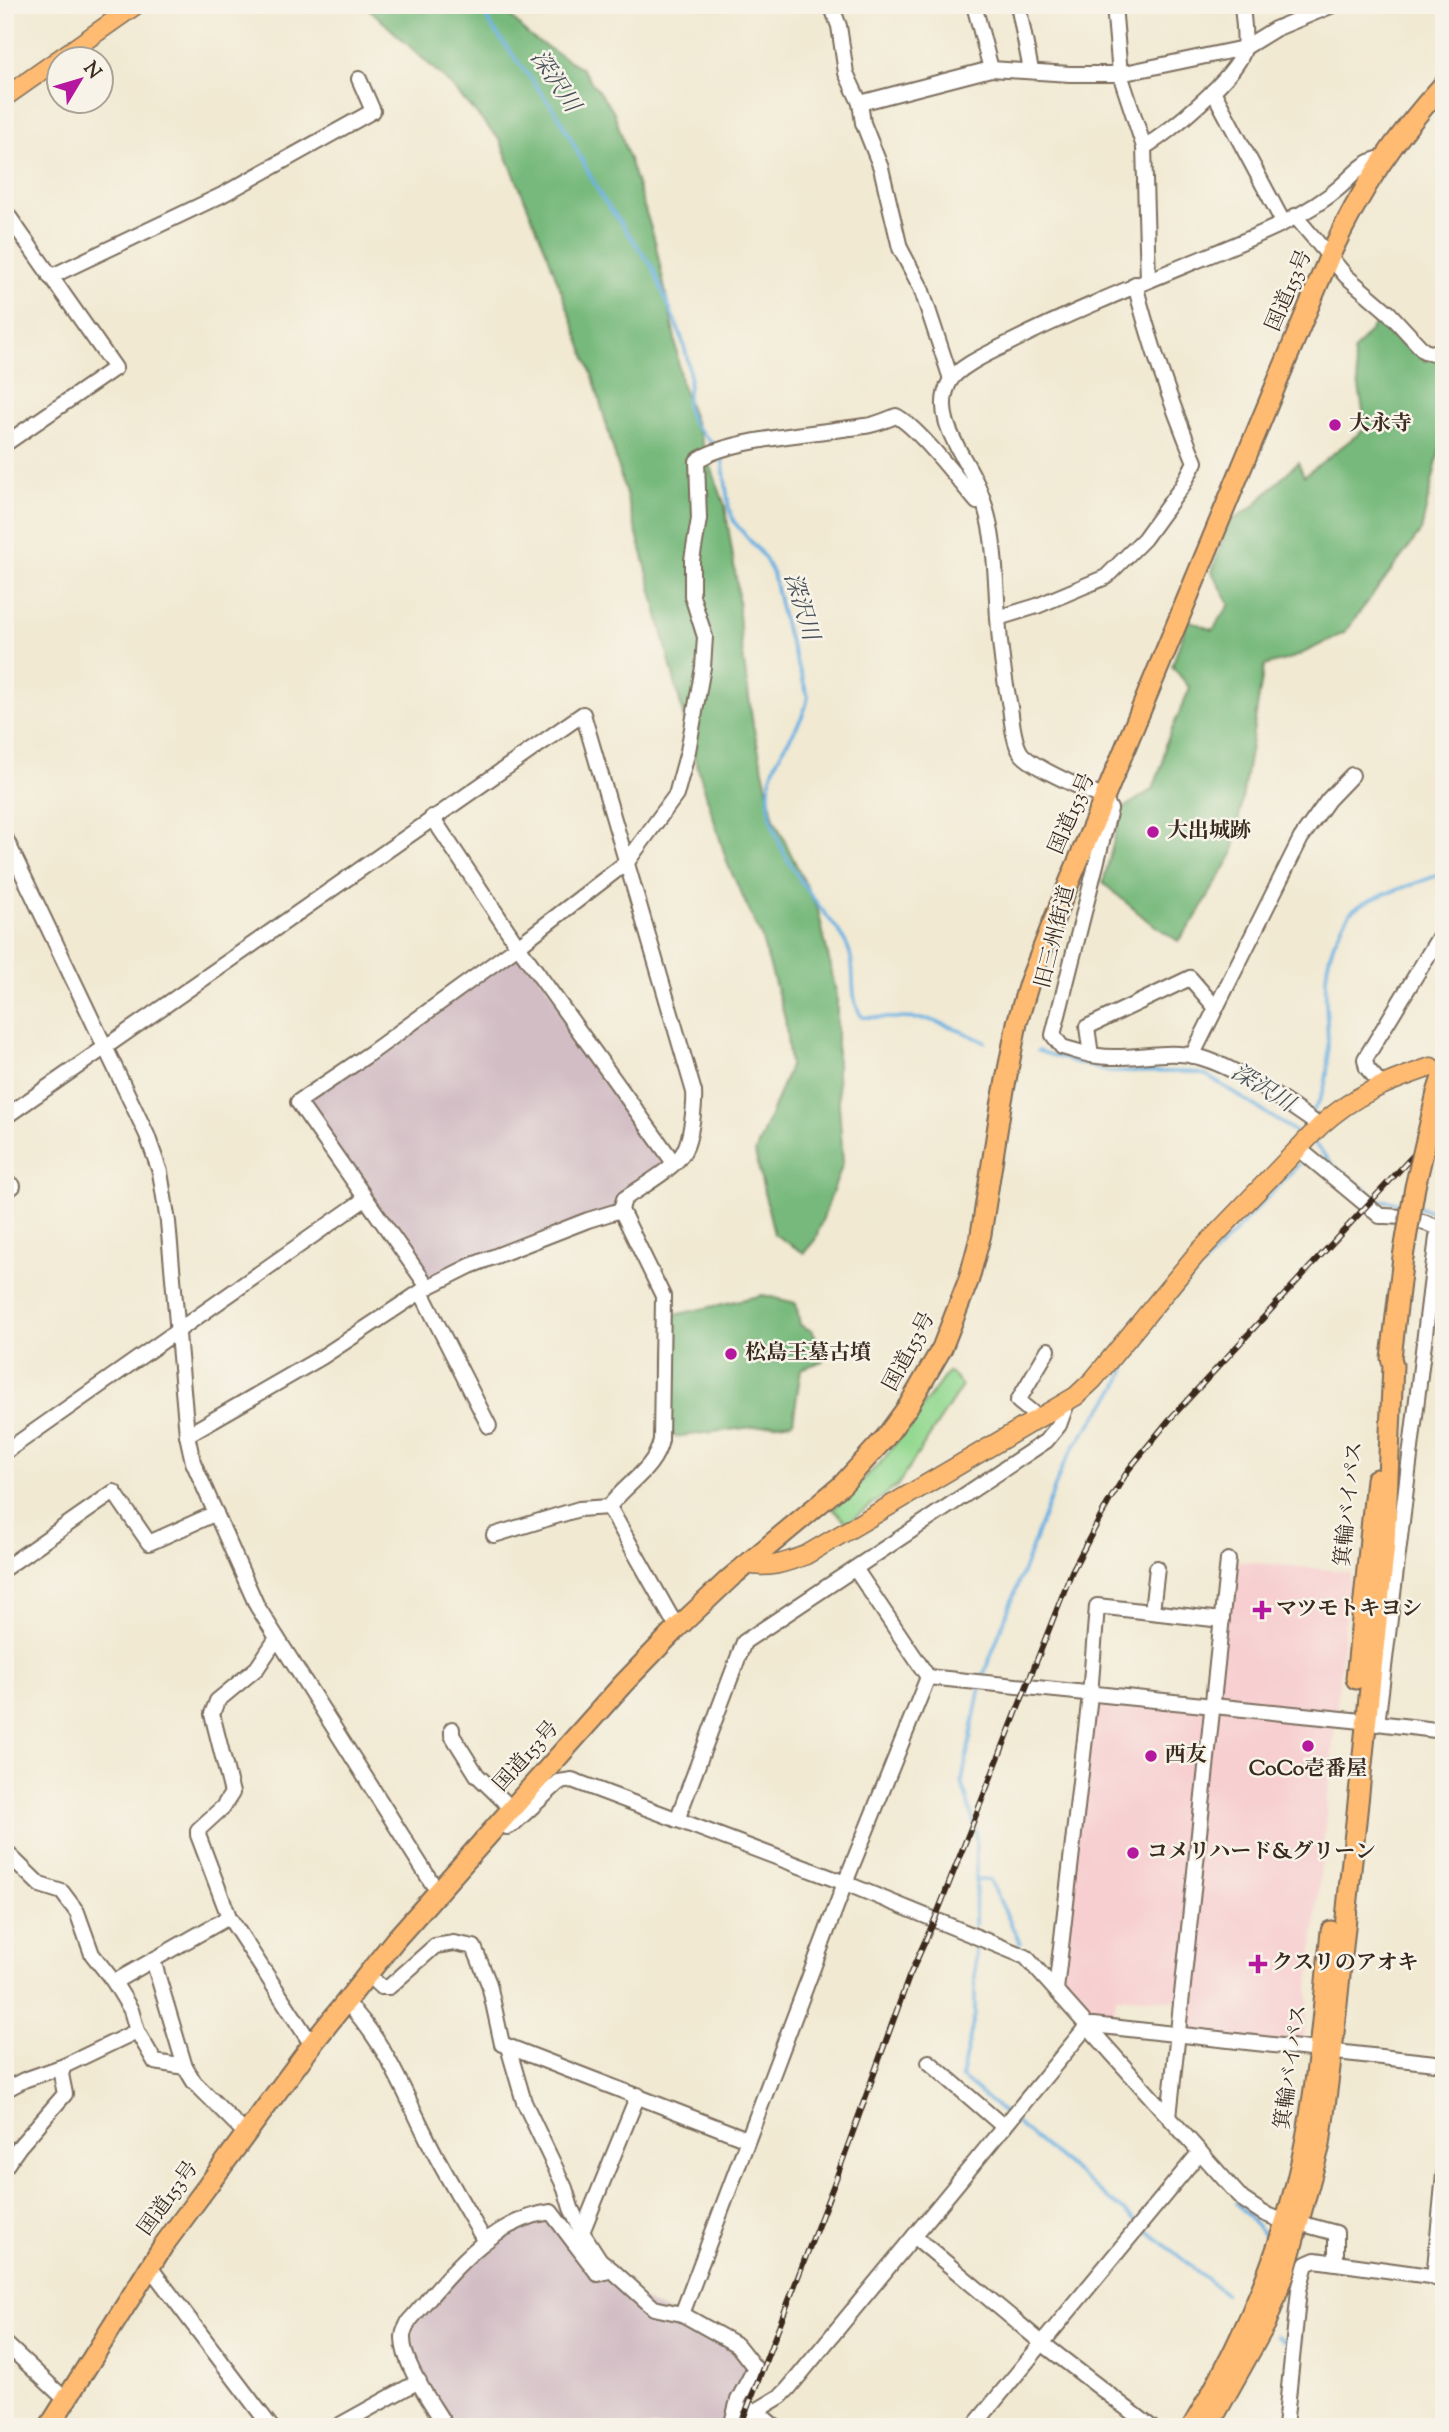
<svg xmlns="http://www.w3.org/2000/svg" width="1449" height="2432" viewBox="0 0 1449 2432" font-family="'Sorts Mill Goudy','Noto Serif JP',serif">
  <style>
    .built { fill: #f7cfd0 }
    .industrial { fill: #d2bdc5 }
    .green { fill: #94d992; stroke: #688258; stroke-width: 2 }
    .forest { fill: #77b97c; stroke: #59724d; stroke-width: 2 }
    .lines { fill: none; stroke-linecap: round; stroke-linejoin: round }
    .stream { stroke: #6bb1e2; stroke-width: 3.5 }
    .minor-casing { stroke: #7b6d5d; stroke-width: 18 }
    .major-casing { stroke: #7b6d5d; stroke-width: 21 }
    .highway-casing { stroke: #7b6d5d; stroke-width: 23 }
    .minor { stroke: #fff; stroke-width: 14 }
    .major { stroke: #ffbb71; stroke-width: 18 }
    .highway { stroke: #ffbb71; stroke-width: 19 }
    .rail-casing { stroke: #3b2a1e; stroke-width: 6 }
    .rail { stroke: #f7f3e8; stroke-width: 3.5; stroke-dasharray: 10; stroke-linecap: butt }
    .highway-bridge-casing { stroke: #7b6d5d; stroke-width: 23; stroke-linecap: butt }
    .highway-bridge { stroke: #ffbb71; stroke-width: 19 }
    .poi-dot { fill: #b5179e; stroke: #f7f3e8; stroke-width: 2.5 }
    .labels { text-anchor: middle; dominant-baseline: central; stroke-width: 5; stroke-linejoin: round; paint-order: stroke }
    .street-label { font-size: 21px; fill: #3b2a1e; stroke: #f7f3e8 }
    .poi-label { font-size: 21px; font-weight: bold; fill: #3b2a1e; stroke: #f7f3e8; text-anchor: start }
    .water-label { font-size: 23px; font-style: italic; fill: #495259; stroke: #f7f3e8 }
  </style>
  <rect width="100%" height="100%" fill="#f7f3e8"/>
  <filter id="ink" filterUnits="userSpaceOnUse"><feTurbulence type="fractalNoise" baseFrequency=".0143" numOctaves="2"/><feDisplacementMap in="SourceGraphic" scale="14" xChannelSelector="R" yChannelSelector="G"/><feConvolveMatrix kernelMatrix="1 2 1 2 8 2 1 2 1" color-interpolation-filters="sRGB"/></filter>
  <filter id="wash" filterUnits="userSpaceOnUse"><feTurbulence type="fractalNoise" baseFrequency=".00686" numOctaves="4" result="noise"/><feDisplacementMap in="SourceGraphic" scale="28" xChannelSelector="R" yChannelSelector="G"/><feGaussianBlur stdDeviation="1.57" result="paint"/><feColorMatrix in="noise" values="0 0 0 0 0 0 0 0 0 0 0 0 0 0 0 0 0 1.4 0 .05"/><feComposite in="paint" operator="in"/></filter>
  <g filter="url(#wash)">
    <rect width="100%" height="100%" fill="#f1e9d2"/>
    <path class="built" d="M1228 1560 1350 1572 1303 2048 1177 2034 1181 2001 1116 1996 1114 2025 1085 2017 1061 1989 1090 1695 1214 1706Z"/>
    <g class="industrial">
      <path d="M518 946 674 1163 621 1210 428 1287 298 1102Z"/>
      <path d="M551 2212 644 2301 737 2345 755 2368 731 2427H446L404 2351 409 2321 484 2240Z"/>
    </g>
    <path class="green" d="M948 1372 955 1377 962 1386 897 1486 847 1523 833 1509 883 1460Z"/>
    <g class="forest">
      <path d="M365 5H500L529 36 581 68 614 112 655 241 675 339 681 383 725 506 737 584 741 642 753 725 774 819 818 910 837 996V1076L843 1163 815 1240 804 1253 774 1234 755 1153 790 1066 785 1018 761 936 728 865 691 746 645 563 594 380 548 255 500 140 445 79Z"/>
      <path d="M1381 317 1397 326 1425 361 1444 354V444L1440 447 1421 531 1344 633 1295 657 1264 666 1233 854 1193 922 1178 941 1148 921 1103 883 1122 809 1153 789 1163 762 1165 745 1190 688 1172 666 1188 620 1213 630 1230 604 1212 572 1228 523 1254 506 1298 462 1304 476 1366 428 1353 352Z"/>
      <path d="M763 1295 796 1303 800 1325 812 1331 825 1353 823 1361 801 1369 793 1422 674 1437 667 1415 670 1328 674 1315Z"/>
    </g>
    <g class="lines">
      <g class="stream">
        <path d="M479 5 492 27 558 115 601 196 652 266 681 336 687 357 690 377 686 406 693 424 716 447"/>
        <path d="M720 453 722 457 729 508 734 522 764 557 773 574 785 627 808 696C804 729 771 753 769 789 766 836 796 875 822 910 832 922 843 935 849 950 857 973 848 997 862 1017L927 1019 952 1027 985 1042"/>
        <path d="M1038 1051 1109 1072H1190L1206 1075 1302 1136"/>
        <path d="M1310 1113C1340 1086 1323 1017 1326 978 1327 963 1332 945 1339 932 1343 925 1347 915 1354 909 1371 896 1422 882 1444 873"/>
        <path d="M1312 1141 1334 1166 1379 1200 1407 1204"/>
        <path d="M1418 1207 1444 1216"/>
        <path d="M982 1679 1062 1468 1074 1447 1118 1386 1127 1363 1145 1332 1180 1290 1299 1164"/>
        <path d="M980 1686 962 1782 976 1831V1880H990L1020 1943"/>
        <path d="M975 1925 976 1880"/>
        <path d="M975 1944V2014L961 2077 1009 2117"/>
        <path d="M1015 2122 1136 2221"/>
        <path d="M1236 2203 1264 2234"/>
        <path d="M1142 2226 1225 2294"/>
        <path d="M1276 2336 1285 2342"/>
        <path d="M1293 2427 1301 2337"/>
      </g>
    </g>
  </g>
  <g filter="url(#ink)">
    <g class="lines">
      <defs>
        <g id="minor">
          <path d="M831 5 839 26 846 73 860 103 863 123 881 168 900 248 921 288 951 379"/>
          <path d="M974 5 991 69"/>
          <path d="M1018 5 1031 70"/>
          <path d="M1114 5 1120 74 1144 147 1148 279"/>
          <path d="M1213 91 1283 222"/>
          <path d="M860 103 991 69 1070 74H1120L1244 48 1275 29 1333 5"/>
          <path d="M1144 147C1167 135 1239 74 1244 49 1246 36 1243 19 1242 5"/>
          <path d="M5 211 115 368 5 444"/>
          <path d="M1295 216 1346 276 1389 313 1424 351 1432 353 1444 349"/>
          <path d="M50 277 222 195 373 111 359 79"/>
          <path d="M998 618 1037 606 1106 577 1144 539 1183 485 1195 462C1170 401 1151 348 1135 284"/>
          <path d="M432 817 518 946 674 1163"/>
          <path d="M5 837 147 1135 160 1172 168 1222 187 1435 193 1462 257 1606 432 1883 438 1889"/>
          <path d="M1091 1055 1087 1027 1190 978 1216 1008"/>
          <path d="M1192 1056 1301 838 1328 800 1352 775"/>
          <path d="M1381 1084 1367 1068 1365 1059 1444 929"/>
          <path d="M5 1117 583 714 694 1092C695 1105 691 1139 684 1151 676 1168 639 1188 624 1199L621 1210 663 1296 661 1440C655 1470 626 1483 609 1507L671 1617 679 1626"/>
          <path d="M1320 1126C1286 1103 1239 1068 1199 1057 1166 1048 1131 1061 1098 1056 1086 1055 1074 1050 1062 1047L1053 1035 1110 809 1104 798C1085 789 1032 768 1021 753 1013 741 1012 721 1010 707 1004 678 1000 648 998 618 995 569 996 519 972 474 958 447 932 413 950 381 959 366 992 352 1007 344 1075 310 1145 282 1215 253 1256 236 1307 216 1340 187 1354 175 1364 160 1383 158"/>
          <path d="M1298 1148 1380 1216C1402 1215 1419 1220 1439 1228"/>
          <path d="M5 1192 13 1186"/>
          <path d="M428 1287 298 1102 372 1052 518 946 627 862 676 795 688 751 703 667 705 637 692 596V560L699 519 697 461C723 439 828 432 865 426 875 425 886 420 896 416 918 427 959 481 977 502L983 499"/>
          <path d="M421 1292 489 1426"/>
          <path d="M1040 1419 1018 1401 1048 1350"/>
          <path d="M187 1435 322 1357 428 1287 470 1266 588 1220 621 1210"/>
          <path d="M5 1452 365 1199"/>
          <path d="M494 1535 579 1509 609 1507"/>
          <path d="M5 1568 114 1492 149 1543 216 1513"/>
          <path d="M1152 1611 1157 1568"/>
          <path d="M277 1638 257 1668 217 1701 212 1714 232 1793 223 1807 198 1830V1835L229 1917 312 2045"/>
          <path d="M928 1677 1352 1720 1444 1731"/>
          <path d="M1377 1724 1437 1237"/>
          <path d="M452 1729V1735L477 1775 511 1808"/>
          <path d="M677 1820 744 1642 1046 1441 1059 1425 1067 1403"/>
          <path d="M499 1822 507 1827 512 1825 559 1782 572 1780 845 1883 1026 1957 1242 2199 1263 2213 1285 2222"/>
          <path d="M5 1851 40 1885 62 1892 77 1912 92 1954 114 1982 131 2010 137 2031 64 2066 61 2074 65 2094 19 2147 5 2167"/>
          <path d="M153 1960 185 2067 194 2082 246 2134"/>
          <path d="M367 1974 381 1987H389L435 1946 454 1943 474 1947 489 1984 502 2044 747 2139"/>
          <path d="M114 1982 229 1917"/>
          <path d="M1056 1990 1090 1695 1097 1606 1222 1620"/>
          <path d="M345 2001C388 2044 406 2098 433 2150 449 2181 467 2210 484 2240"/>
          <path d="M137 2031 155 2062 185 2067"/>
          <path d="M508 2047 524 2102 565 2188 571 2208 582 2232"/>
          <path d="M929 2062 1004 2127"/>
          <path d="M5 2090 24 2080 64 2066"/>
          <path d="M1169 2117 1228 1560"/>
          <path d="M914 2236 1042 2343 1151 2427"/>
          <path d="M1336 2263 1444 2278"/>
          <path d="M149 2266 271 2427"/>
          <path d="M612 2270 600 2260 582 2232 638 2095"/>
          <path d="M1434 2278 1444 2174"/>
          <path d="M5 2343 67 2401"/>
          <path d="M749 2409 756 2411 775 2427"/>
          <path d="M336 2427 419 2381"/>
          <path d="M446 2427C432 2403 402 2364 403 2337 403 2331 407 2326 409 2321 448 2277 489 2220 551 2212L598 2274 612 2270 654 2308 682 2314"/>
          <path d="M731 2427 738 2400 755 2368 737 2345 682 2314 845 1883 928 1677 856 1570"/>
          <path d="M749 2427 756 2411 781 2396 788 2389 1087 2026 1093 2025 1444 2064"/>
          <path d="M973 2427 1200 2152"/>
          <path d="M1285 2427 1299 2290 1306 2264 1315 2260 1336 2263V2233L1299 2223"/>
        </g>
        <g id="major">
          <path d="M5 97 136 5"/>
          <path d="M746 1564C768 1569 785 1563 806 1555L1076 1396 1093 1380 1195 1256 1320 1126C1355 1094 1387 1082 1431 1067"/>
        </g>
        <g id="highway">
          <path d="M1437 1093 1444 1071"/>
          <path d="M1356 1679 1376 1479"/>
          <path d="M49 2427 163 2246 317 2038 395 1940 623 1684 674 1631 729 1579 842 1485 885 1438 909 1405 942 1348 969 1279 981 1234 1001 1106 1017 1023 1029 983 1059 907 1330 255C1361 189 1394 138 1444 84"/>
          <path d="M1192 2427C1243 2343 1281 2254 1302 2158 1318 2084 1323 2007 1331 1931"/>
          <path d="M1208 2427 1266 2323 1284 2275 1320 2145 1332 2052 1385 1544 1393 1365 1391 1358 1403 1257"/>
        </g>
      </defs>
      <use href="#minor" class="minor-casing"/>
      <use href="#major" class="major-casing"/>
      <use href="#highway" class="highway-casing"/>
      <use href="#minor" class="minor"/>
      <use href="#major" class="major"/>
      <use href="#highway" class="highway"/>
      <defs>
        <path id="rail" d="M740 2427 837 2176 909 1977 935 1919 1072 1571 1108 1503 1129 1469 1169 1420 1444 1122"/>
      </defs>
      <use href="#rail" class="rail-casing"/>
      <use href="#rail" class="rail"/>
      <defs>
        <path id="highway-bridge" d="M1403 1257 1415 1187 1437 1093"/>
      </defs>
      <use href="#highway-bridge" class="highway-bridge-casing"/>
      <use href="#highway-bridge" class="highway-bridge"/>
    </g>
  </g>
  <g class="poi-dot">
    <circle cx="1335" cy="425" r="7"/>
    <circle cx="1153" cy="832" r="7"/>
    <circle cx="731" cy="1354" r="7"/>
    <path d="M1258.5 1599.5h7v7h7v7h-7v7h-7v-7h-7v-7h7z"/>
    <circle cx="1308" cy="1746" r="7"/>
    <circle cx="1151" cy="1756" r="7"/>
    <circle cx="1133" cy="1853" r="7"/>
    <path d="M1254.5 1953.5h7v7h7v7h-7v7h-7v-7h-7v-7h7z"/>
  </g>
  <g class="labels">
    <g class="street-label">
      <text transform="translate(1290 291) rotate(-67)">国道153号</text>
      <text transform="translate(1073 814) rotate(-67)">国道153号</text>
      <text transform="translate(1056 937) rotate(-76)">旧三州街道</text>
      <text transform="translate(910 1352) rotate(-62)">国道153号</text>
      <text transform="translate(1350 1504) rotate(-84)">箕輪バイパス</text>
      <text transform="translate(527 1757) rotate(-48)">国道153号</text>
      <text transform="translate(1292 2067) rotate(-82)">箕輪バイパス</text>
      <text transform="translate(169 2199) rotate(-54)">国道153号</text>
    </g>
    <g class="poi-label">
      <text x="1349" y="425">大永寺</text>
      <text x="1167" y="832">大出城跡</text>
      <text x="745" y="1354">松島王墓古墳</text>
      <text x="1276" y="1610">マツモトキヨシ</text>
      <text x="1165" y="1756">西友</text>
      <text x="1308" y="1770" text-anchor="middle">CoCo壱番屋</text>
      <text x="1147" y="1853">コメリハード&amp;グリーン</text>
      <text x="1272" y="1964">クスリのアオキ</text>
    </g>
    <g class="water-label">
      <text transform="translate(554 82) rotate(56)">深沢川</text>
      <text transform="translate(800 607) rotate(73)">深沢川</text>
      <text transform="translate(1262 1089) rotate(32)">深沢川</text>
    </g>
  </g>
  <rect width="1449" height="2432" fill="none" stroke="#f7f3e8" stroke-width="28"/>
  <g transform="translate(80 80) rotate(52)"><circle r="33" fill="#f7f3e8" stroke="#aca397" stroke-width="2"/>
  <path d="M0-5L12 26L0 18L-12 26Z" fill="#b5179e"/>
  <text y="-10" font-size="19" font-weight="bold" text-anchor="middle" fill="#3b2a1e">N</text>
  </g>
</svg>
